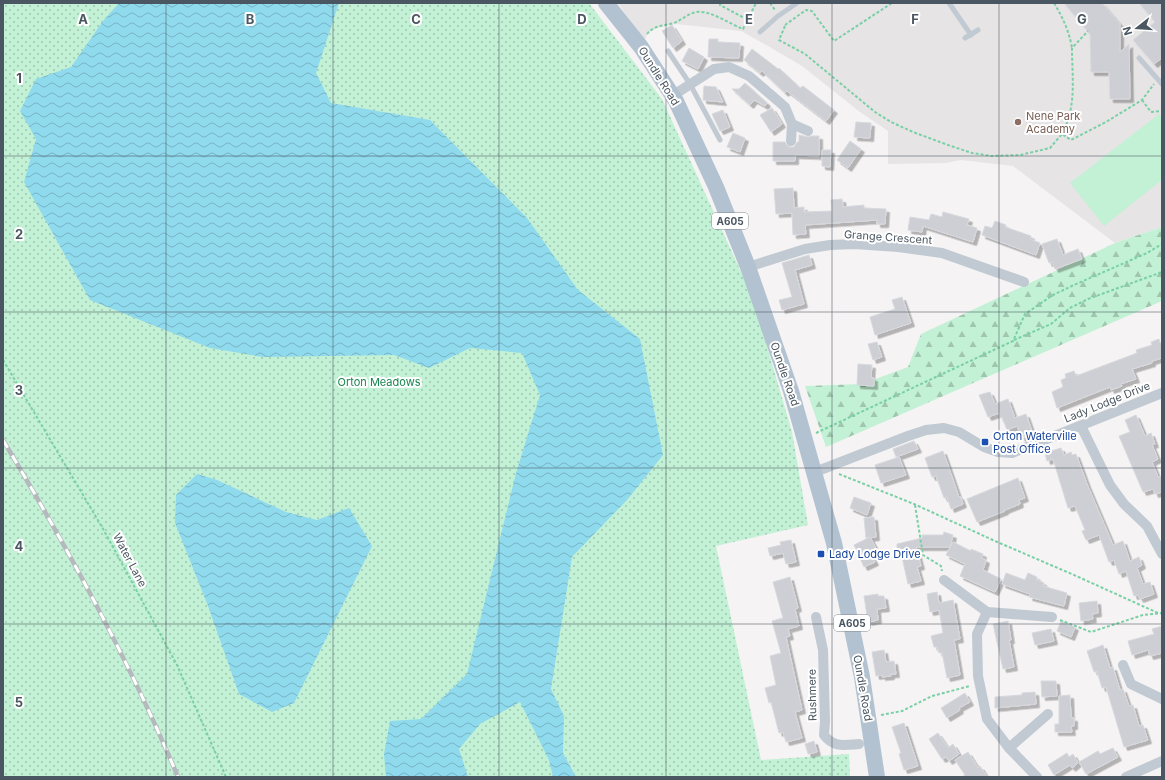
<svg xmlns="http://www.w3.org/2000/svg" width="1165" height="780" viewBox="0 0 1165 780" font-family="Inter,sans-serif">
  <style>
    .education { fill: #e6e4e5 }
    .green { fill: url(#green-dots) }
    .forest { fill: url(#forest-firs) }
    .pitch { fill: #c3f1d5 }
    .water { fill: url(#water-waves) }
    .building { fill: #cdcfd5; stroke: #d7d9de; filter: url(#shadow) }
    .lines { fill: none; stroke-linecap: round; stroke-linejoin: round }
    .path { stroke: #7ad0a6; stroke-width: 2; stroke-dasharray: 3 2; stroke-linecap: butt }
    .lane { stroke: #c1cad2; stroke-width: 5 }
    .street { stroke: #c1cad2; stroke-width: 10 }
    .primary { stroke: #b3c2d1; stroke-width: 16 }
    .rail-casing { stroke: #b5b8bd; stroke-width: 4.5 }
    .rail { stroke: #fff; stroke-width: 3; stroke-dasharray: 9; stroke-linecap: butt }
    .grid { fill: none; stroke: #4a5661; stroke-width: 1; stroke-opacity: 0.55 }
    .education-dot { fill: #8d6e63; stroke: #fff; stroke-width: 1.5 }
    .transit-dot { fill: #1a4fb4; stroke: #fff; stroke-width: 1.5 }
    .labels { text-anchor: middle; dominant-baseline: central; stroke-width: 4; stroke-linejoin: round; paint-order: stroke }
    .shield { fill: #fff; stroke: #808990; stroke-width: 1 }
    .shield-label { font-size: 10px; font-weight: bold; fill: #4a5661 }
    .street-label { font-size: 11px; fill: #4a5661; stroke: #fff }
    .education-label { font-size: 11px; fill: #785e54; stroke: #fff; text-anchor: start }
    .park-label { font-size: 11px; fill: #17864f; stroke: #fff }
    .transit-label { font-size: 11px; fill: #164399; stroke: #fff; text-anchor: start }
    .grid-label { font-size: 13px; text-anchor: middle; font-weight: bold; fill: #4a5661; stroke: #fff; stroke-width: 4; stroke-linejoin: round; paint-order: stroke }
  </style>
  <defs>
    <pattern id="green-dots" width="8" height="8" patternUnits="userSpaceOnUse"><rect width="8" height="8" fill="#c3f1d5"/><path d="M2 2h.1M6 6h.1" fill="none" stroke="#a0c6b0" stroke-width="1.8" stroke-linecap="round"/></pattern>
    <pattern id="forest-firs" width="22" height="20" patternUnits="userSpaceOnUse"><rect width="22" height="20" fill="#c3f1d5"/><path d="M5 1l3.5 6h-7zM16 11l3.5 6h-7z" fill="#a0c6b0"/></pattern>
    <pattern id="water-waves" width="16" height="10" patternUnits="userSpaceOnUse"><rect width="16" height="10" fill="#90daee"/><path d="M0 5q4-4 8 0t8 0" fill="none" stroke="#78b4c4"/></pattern>
    <filter id="shadow"><feDropShadow dx="3.5" dy="3.5" stdDeviation="0" flood-color="#0004"/></filter>
  </defs>
  <rect width="100%" height="100%" fill="#f5f3f3"/>
  <path class="education" d="M618 3H1162V227L1115 243 1013 166 961 160 946 163 888 164V131L860 112 802 66 768 46 741 31 676 24 656 28 648 33 644 42Z"/>
  <path class="green" d="M3 3H589L662 99 753 298 792 432 808 525 716 546 761 760 849 754 850 777H3Z"/>
  <path class="forest" d="M1162 227V301L826 447 805 386 862 384 908 367 921 334 1115 243Z"/>
  <path class="pitch" d="M1159 114 1162 118V180L1104 226 1070 183Z"/>
  <g class="water">
    <path d="M119 3H339L316 73 331 103 430 120 527 218 578 290 640 339 663 455 627 500 572 557 551 689 564 716 563 753 576 777H553L549 760 520 702 480 724 459 749 468 777H386L384 754 390 721 421 719 467 674 516 473 540 395 522 353 470 348 429 368 394 355 263 357 210 348 90 300 24 182 36 139 20 111 36 79 71 67 103 21Z"/>
    <path d="M197 474 217 480 286 512 317 520 349 508 372 546 294 703 272 712 239 694 208 606 175 523 176 495Z"/>
  </g>
  <g class="building">
    <path d="M1064 3H1102L1120 24V52L1129 44 1130 99H1110L1109 72H1091L1090 34Z"/>
    <path d="M1139 3H1162V58L1154 64 1133 40 1155 22Z"/>
    <path d="M672 25 682 41 673 48 662 31Z"/>
    <path d="M709 39H718V42L740 43 739 58 708 57Z"/>
    <path d="M689 48 704 57 698 69 682 61Z"/>
    <path d="M752 49 778 69 779 68 800 88 803 86 834 110 826 121 787 91 785 93 762 71 760 73 744 60Z"/>
    <path d="M745 83 767 103 765 106 754 100 750 105 732 89H739Z"/>
    <path d="M704 86 716 87 723 102 703 100Z"/>
    <path d="M772 108 782 124 771 132 760 115Z"/>
    <path d="M723 110 730 127 720 131 712 114Z"/>
    <path d="M856 122 871 123 870 138 854 137Z"/>
    <path d="M733 133 745 138 740 152 727 147Z"/>
    <path d="M799 135 808 137 812 136H819V156L795 155V161H773V142H785L788 147H794L797 142H799Z"/>
    <path d="M850 141 861 149 848 168 837 160Z"/>
    <path d="M822 150H831L830 167 822 166Z"/>
    <path d="M793 188 794 208 804 207V212L832 211 831 200 842 199 843 207 864 205V208L886 209 885 224H877V220L805 225 806 234 793 235 792 213 776 214 774 189Z"/>
    <path d="M943 212 969 219 967 225 977 228 973 242 923 226 922 232 908 230 910 217 929 220 931 214 942 217Z"/>
    <path d="M995 221 1006 225 1005 227 1031 236 1030 239 1040 243 1036 255 982 235 985 226 992 228Z"/>
    <path d="M1057 239 1063 255 1078 249 1082 259 1055 269 1052 262 1049 263 1042 244Z"/>
    <path d="M809 255 812 265 795 270 804 304 782 310 779 300 792 297 782 263Z"/>
    <path d="M902 297 911 323 875 335 870 317 895 309 892 300Z"/>
    <path d="M1159 339 1160 343H1162V358L1152 361V363L1132 369 1136 379 1121 384 1122 386 1111 390 1110 387 1057 408 1052 392 1063 387 1061 380 1066 378 1065 374 1074 371 1076 376 1137 353 1136 350 1152 345 1151 342Z"/>
    <path d="M877 342 882 357 873 360 868 344Z"/>
    <path d="M858 364 872 365 871 378H874V386L857 385Z"/>
    <path d="M990 392 995 404 1008 399 1015 418 1026 414 1033 434 1022 438 1017 426 1007 430 1002 417 1000 418 999 413 988 417 979 395Z"/>
    <path d="M1136 415 1145 436 1151 433 1155 444 1152 445 1158 459 1152 462 1158 477 1162 476V492L1155 494 1153 489 1143 492 1119 436 1130 432 1125 420Z"/>
    <path d="M914 441 918 449 896 457 893 449Z"/>
    <path d="M1061 448 1064 455 1071 452 1072 455 1076 454 1087 484 1113 545 1123 541 1130 561 1139 557 1142 565 1137 568 1143 584 1150 582 1154 594 1140 599 1138 595 1134 596 1126 571 1119 574 1114 560 1109 562 1099 535 1086 540 1082 531 1085 530 1075 506 1068 508 1053 459 1047 461 1045 453Z"/>
    <path d="M943 451 959 497 960 496 963 504 951 509 947 497 944 498 936 476 932 477 925 458Z"/>
    <path d="M899 457 906 475 881 483 875 465Z"/>
    <path d="M1018 478 1025 498 1019 500 1020 504 1005 510V511L977 522 967 499Z"/>
    <path d="M854 497 871 503 867 515 850 508Z"/>
    <path d="M874 517 876 537 866 538 864 518Z"/>
    <path d="M944 532 953 535 950 547H916L921 566 917 567 921 581 908 584 900 548H897V544L922 538V535H943Z"/>
    <path d="M870 537 876 549 870 552 875 562 864 567 854 545Z"/>
    <path d="M791 540 796 562 786 564 783 553 770 556 768 548 781 545 780 542Z"/>
    <path d="M953 542 971 551V549L983 554 982 558 986 560 983 570 1001 579 995 592 960 576 965 564 946 555Z"/>
    <path d="M1006 573 1025 580 1028 573 1037 577 1036 579 1044 583 1043 586 1067 593 1064 606 1029 597 1030 594 1002 584Z"/>
    <path d="M790 577 798 608 795 609 799 626 788 629 790 636 786 637 802 710 795 712 802 738 786 742 783 732 779 733 771 702 769 703 765 688 776 685 770 656 781 653 772 621 783 618 773 582Z"/>
    <path d="M937 592 939 603 953 600 960 639 954 640 960 675 947 678 942 652 939 653 937 647H934L931 636 943 633 939 610 930 612 927 594Z"/>
    <path d="M878 594V596H884L886 608 877 609 878 620 868 622 864 596Z"/>
    <path d="M1097 601 1098 613 1092 614 1093 619 1081 621 1079 603Z"/>
    <path d="M1008 621 1011 640H1009L1014 667 1003 669 993 624Z"/>
    <path d="M1061 621 1075 627 1071 637 1057 631Z"/>
    <path d="M1162 626V653L1150 656 1148 650 1132 655 1128 641 1154 634 1152 629Z"/>
    <path d="M1051 629 1054 641 1035 645 1032 633Z"/>
    <path d="M1103 645 1110 668 1113 667 1120 690 1123 689 1129 706 1133 705 1139 726 1143 725 1148 740 1124 747 1106 687 1102 688 1097 671 1094 672 1087 651Z"/>
    <path d="M884 650 886 662 894 661 896 674H891V676L882 677V675L876 676 872 652Z"/>
    <path d="M1041 681H1056L1057 696 1042 697Z"/>
    <path d="M1035 692 1036 704 995 708V697L1022 695V693Z"/>
    <path d="M965 693 970 702 959 708 960 710 947 718 941 708Z"/>
    <path d="M1070 695 1071 718H1074V726H1071L1072 732H1055V724H1059V696Z"/>
    <path d="M904 723 918 766 904 770 899 754 901 753 892 727Z"/>
    <path d="M938 733 948 748 953 744 959 754 949 761 946 757 942 759 929 739Z"/>
    <path d="M814 741 817 752 808 754 805 744Z"/>
    <path d="M1113 748 1118 757 1086 774 1079 762 1098 751 1100 754Z"/>
    <path d="M968 752 978 768 980 766 987 777H962L965 775 955 760Z"/>
    <path d="M1067 753 1069 757 1073 754 1078 763 1072 768 1070 765 1054 775 1048 765Z"/>
  </g>
  <g class="lines">
    <g class="path">
      <path d="M721 3 720 5 748 20"/>
      <path d="M770 3 775 10"/>
      <path d="M1054 3C1063 18 1069 31 1072 48"/>
      <path d="M785 25 806 10 812 11 834 41 892 3"/>
      <path d="M785 26 779 40 805 54 875 112 891 122 913 132 948 145 972 153 991 156 1020 155 1050 148 1062 134 1071 140 1106 122 1142 100 1154 84"/>
      <path d="M647 34C654 25 664 26 674 23 682 20 688 13 697 12 710 10 730 24 743 29L756 3"/>
      <path d="M1142 100 1151 112 1162 111"/>
      <path d="M1062 134C1077 106 1072 78 1072 48L1088 31"/>
      <path d="M1014 340 1051 324 1070 308 1088 299 1162 272"/>
      <path d="M3 360 102 527 177 665 226 777"/>
      <path d="M816 433 1013 341 1025 314 1053 295 1074 285 1147 253 1162 244"/>
      <path d="M839 474 914 504 995 541 1074 575 1158 613"/>
      <path d="M915 505 923 555 941 566 942 571"/>
      <path d="M1060 620 1091 632 1143 615 1162 613"/>
      <path d="M881 715 902 711 932 696 970 686"/>
    </g>
    <g class="lane">
      <path d="M949 3 971 35"/>
      <path d="M760 32 778 16 797 3"/>
      <path d="M965 38 978 30"/>
      <path d="M668 51 690 84 720 140"/>
      <path d="M1139 58 1162 84"/>
    </g>
    <g class="street">
      <path d="M672 96 714 69 729 67 749 76 785 107 792 124 791 141"/>
      <path d="M792 124 808 131"/>
      <path d="M748 267 805 249 830 245 855 244 898 247 942 253 1024 282"/>
      <path d="M1081 426 1110 485 1124 504 1147 526 1162 554"/>
      <path d="M815 472 908 436 926 430 944 428 959 432 984 447 998 452 1012 453 1162 393"/>
      <path d="M944 580 987 612 1052 617"/>
      <path d="M987 612 977 634 978 676 987 719 1009 748 1037 777"/>
      <path d="M816 617 823 650 825 721 824 735C834 748 844 745 859 744"/>
      <path d="M1123 665 1131 684 1162 699"/>
      <path d="M1009 748 1048 714"/>
      <path d="M1126 777 1162 761"/>
    </g>
    <path class="primary" d="M606 3 641 47 676 101 716 187 748 267 791 391 834 543 862 677 877 777"/>
    <defs>
      <path id="rail" d="M3 440C68 549 129 660 178 777"/>
    </defs>
    <use href="#rail" class="rail-casing"/>
    <use href="#rail" class="rail"/>
  </g>
  <path class="grid" d="M166 3V777M333 3V777M499 3V777M666 3V777M832 3V777M999 3V777M3 156H1162M3 312H1162M3 468H1162M3 624H1162"/>
  <circle class="education-dot" cx="1018" cy="122" r="4"/>
  <g class="transit-dot">
    <rect x="981" y="438" width="8" height="8" rx="2"/>
    <rect x="817" y="550" width="8" height="8" rx="2"/>
  </g>
  <g class="labels">
    <g class="shield">
      <rect x="712" y="213" width="36" height="16" rx="3"/>
      <rect x="834" y="615" width="36" height="16" rx="3"/>
    </g>
    <g class="shield-label">
      <text x="730" y="221">A605</text>
      <text x="852" y="623">A605</text>
    </g>
    <g class="street-label">
      <text transform="translate(659 76) rotate(58)">Oundle Road</text>
      <text transform="translate(888 237) rotate(4)">Grange Crescent</text>
      <text transform="translate(785 374) rotate(71)">Oundle Road</text>
      <text transform="translate(1107 402) rotate(-22)">Lady Lodge Drive</text>
      <text transform="translate(130 560) rotate(62)">Water Lane</text>
      <text transform="translate(863 688) rotate(80)">Oundle Road</text>
      <text transform="translate(812 695) rotate(-91)">Rushmere</text>
    </g>
    <g class="education-label">
      <text x="1026" y="116">Nene Park<tspan x="1026" dy="13">Academy</tspan></text>
    </g>
    <g class="park-label">
      <text x="379" y="382">Orton Meadows</text>
    </g>
    <g class="transit-label">
      <text x="993" y="436">Orton Waterville<tspan x="993" dy="13">Post Office</tspan></text>
      <text x="829" y="554">Lady Lodge Drive</text>
    </g>
  </g>
  <g class="grid-label">
    <text x="83" y="24">A</text>
    <text x="250" y="24">B</text>
    <text x="416" y="24">C</text>
    <text x="582" y="24">D</text>
    <text x="749" y="24">E</text>
    <text x="915" y="24">F</text>
    <text x="1082" y="24">G</text>
    <text x="19" y="83">1</text>
    <text x="19" y="239">2</text>
    <text x="19" y="395">3</text>
    <text x="19" y="551">4</text>
    <text x="19" y="707">5</text>
  </g>
  <rect width="1165" height="780" fill="none" stroke="#4a5661" stroke-width="8"/>
  <g transform="translate(1137 28) rotate(253)" stroke="#ffffff" stroke-width="3" paint-order="stroke">
  <path d="M0-3L7 15L0 10L-7 15Z" fill="#4a5661"/>
  <text y="-6" font-size="11" font-weight="bold" text-anchor="middle" fill="#4a5661">N</text>
  </g>
</svg>
